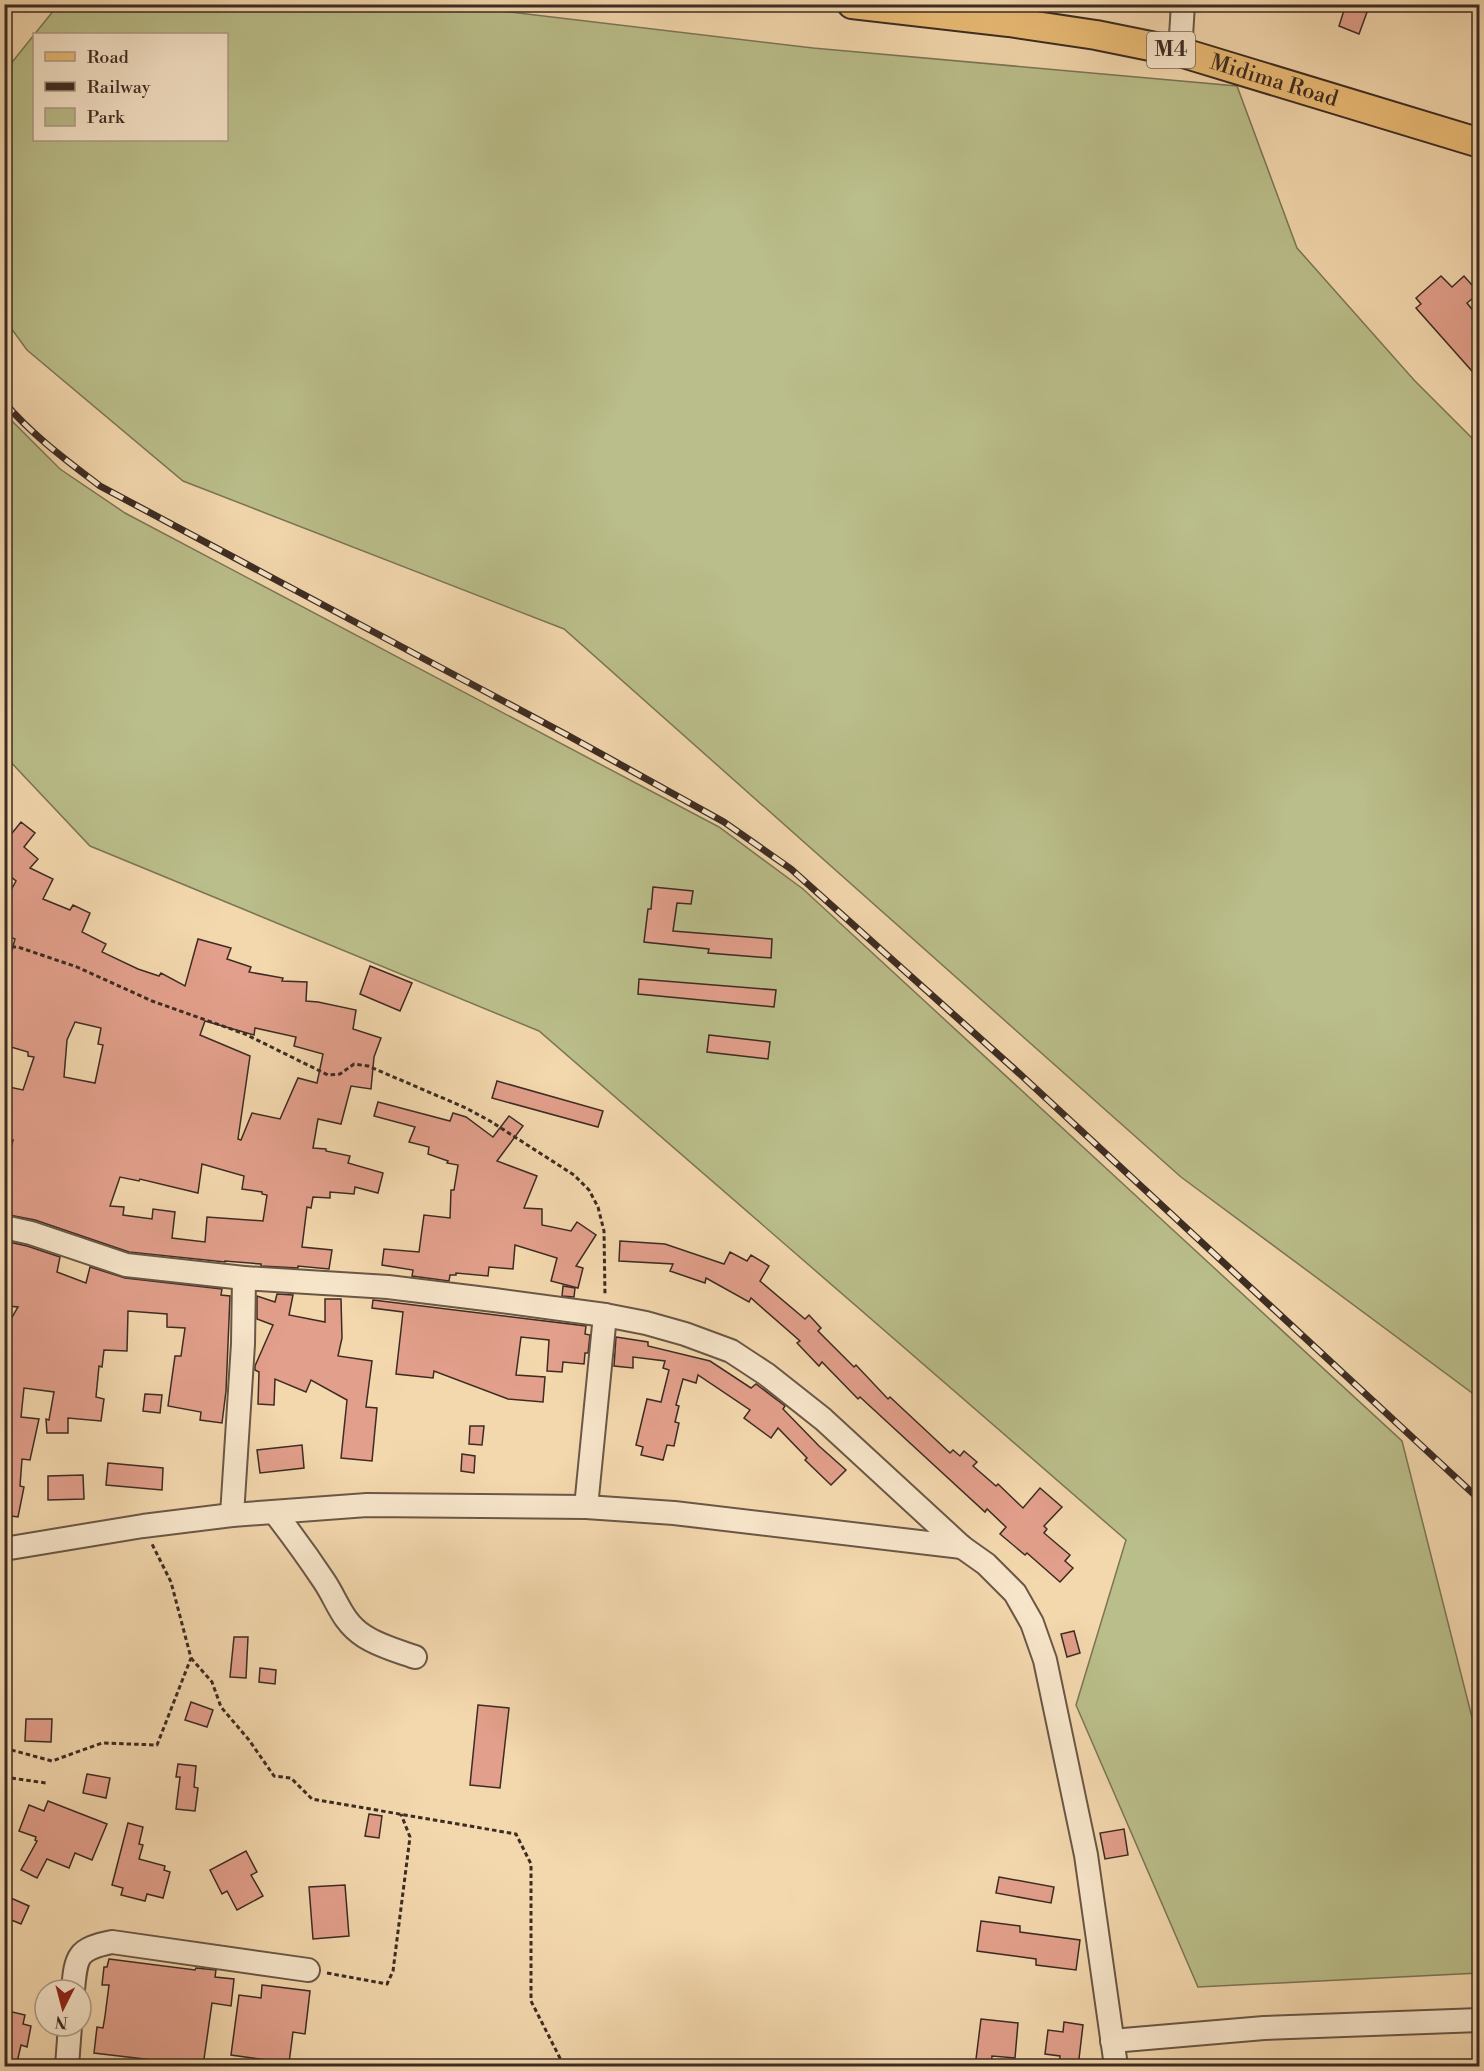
<svg xmlns="http://www.w3.org/2000/svg" width="1484" height="2071" viewBox="0 0 1484 2071" font-family="'Libre Bodoni',serif">
  <style>
    .green { fill: #babe8a; stroke: #7c7556; stroke-width: 1.5; fill-rule: evenodd }
    .building { fill: #e29f8b; stroke: #3d2c23; stroke-width: 1.5; fill-rule: evenodd }
    .lines { fill: none; stroke-linecap: round; stroke-linejoin: round }
    .minor-casing { stroke: #6a5746; stroke-width: 26 }
    .major-casing { stroke: #3d2c23; stroke-width: 32 }
    .path { stroke: #3d2c23; stroke-width: 3; stroke-dasharray: 4.5 3; stroke-linecap: butt }
    .minor { stroke: #f7e5ca; stroke-width: 22 }
    .major { stroke: #eabc76; stroke-width: 28 }
    .rail-casing { stroke: #3d2c23; stroke-width: 7 }
    .rail { stroke: #f7e5ca; stroke-width: 4.5; stroke-dasharray: 14; stroke-linecap: butt }
    .labels { text-anchor: middle; dominant-baseline: central; stroke-width: 5; stroke-linejoin: round; paint-order: stroke }
    .shield { fill: #f7e5ca; stroke: #756455; stroke-width: 1.5 }
    .shield-label { font-size: 21px; font-weight: bold; fill: #3d2c23 }
    .street-label { font-size: 22px; fill: #3d2c23; stroke: #f7e5ca }
  </style>
  <rect width="100%" height="100%" fill="#f3d7ad"/>
  <filter id="stains"><feTurbulence type="fractalNoise" baseFrequency=".00333" numOctaves="4"/><feColorMatrix values="0 0 0 0 .2 0 0 0 0 .09 0 0 0 0 .02 0 0 0 .5 -.17"/></filter>
  <radialGradient id="worn" r=".72"><stop offset=".6" stop-color="#630" stop-opacity="0"/><stop offset="1" stop-color="#630" stop-opacity=".3"/></radialGradient>
  <g class="green">
    <path d="M443 4 813 48 1237 86 1297 248 1414 380 1479 445V1398L1181 1177 564 629 183 481 27 350 5 320V71L58 5ZM34 34H226V140H34Z"/>
    <path d="M4 413 60 469 125 513 719 827 803 889 1402 1441 1479 1745V1973L1198 1987 1076 1705 1126 1540 539 1031 90 846 5 756Z"/>
  </g>
  <g class="building">
    <path d="M1346 4H1370L1359 34 1339 26Z"/>
    <path d="M1441 276 1452 287 1464 276 1479 293 1467 303 1479 318V379L1416 308 1421 304 1416 298Z"/>
    <path d="M21 822 35 833 24 847 38 859 30 868 53 879 43 899 70 910 73 905 90 913 82 932 106 944 102 952 138 969 159 976 161 973 185 986 198 939 231 948 227 959 251 967 249 972 283 978 282 981 307 982 306 1001 318 1002 356 1010 353 1029 381 1038 374 1057 371 1089 351 1086 341 1124 318 1119 313 1148 326 1149V1151L350 1156 348 1163 383 1173 378 1193 355 1187 354 1194 330 1192V1198L313 1197 311 1208 307 1207 302 1247 332 1250 329 1269 298 1266V1268L261 1266V1264L225 1261V1262L129 1252 35 1220 4 1214V1168L6 1169 13 1140 4 1139V1086L23 1090 34 1057 28 1056V1052L4 1045V979L15 939 4 935V903L16 881 4 871V843ZM205 1021 254 1035 255 1028 296 1037 294 1046 323 1054 317 1083 298 1078 280 1119 252 1113 241 1140 238 1139 250 1056 200 1035ZM75 1022 101 1028 98 1044 103 1045 95 1083 64 1077 67 1040ZM202 1164 244 1176 242 1189 262 1192V1194L267 1195 263 1221 207 1217 205 1242 172 1238 175 1212 153 1209 152 1219 123 1215 124 1207 110 1206 120 1177 139 1181 140 1179 198 1193Z"/>
    <path d="M653 887 693 891 691 904 677 903 673 931 772 939 771 958 708 953 709 949 644 942 648 909H651Z"/>
    <path d="M370 966 412 983 400 1011 360 994Z"/>
    <path d="M639 979 776 990 774 1007 638 994Z"/>
    <path d="M709 1035 770 1042 768 1059 707 1052Z"/>
    <path d="M497 1081 603 1111 598 1127 492 1098Z"/>
    <path d="M378 1102 450 1121 453 1113 466 1117 493 1137 509 1116 523 1126 497 1161 537 1176 524 1208 542 1209V1225L571 1231 577 1222 596 1235 576 1266 583 1268 578 1288 551 1281 557 1258 515 1245 513 1269 489 1267 488 1276 456 1273V1275H450L449 1281 412 1276 413 1270 382 1265 384 1249 419 1252 424 1215 450 1218 451 1190H454L458 1165 447 1163 448 1161 428 1154 429 1147 409 1142 415 1127 374 1116Z"/>
    <path d="M4 1241 27 1246 60 1257 57 1272 86 1283 90 1267 125 1278 222 1289 221 1295 230 1296 226 1391 222 1423 200 1420 201 1412 168 1406 175 1356H181L185 1328 167 1327V1314L128 1311 127 1351 104 1350 102 1367 99 1366 96 1397 104 1399 101 1421 68 1418V1433H47L46 1419 49 1420 54 1392 24 1388 21 1417 39 1419 30 1460 22 1459 20 1486 24 1487 18 1517 4 1515V1392L10 1357 6 1356 9 1335 4 1331 18 1307 7 1306 9 1278H4Z"/>
    <path d="M620 1241 665 1244 724 1264 730 1252 747 1261 751 1255 769 1266 760 1281 805 1319 809 1315 821 1328 818 1331 854 1367 856 1365 888 1399 890 1397 950 1453 953 1450 960 1456 964 1451 977 1462 973 1466 996 1486 998 1484 1023 1508 1040 1488 1062 1507 1044 1526 1047 1529 1044 1533 1070 1555 1065 1561 1073 1568 1060 1582 1027 1553 1025 1555 1000 1534 1006 1527 987 1509 985 1512 860 1397 858 1399 822 1362 819 1366 797 1343 800 1341 751 1298 749 1302 706 1278 705 1283 670 1271 673 1264 619 1261Z"/>
    <path d="M563 1286 575 1288 574 1297 562 1296Z"/>
    <path d="M277 1294 293 1295 289 1315 325 1322V1299H341L342 1338 338 1356 372 1361 366 1407 377 1408 372 1461 341 1458 347 1400 311 1380 306 1392 275 1379 274 1405 258 1404 259 1372 255 1370V1366L273 1325 257 1319V1296L275 1302Z"/>
    <path d="M373 1300 586 1326 585 1334 590 1335 588 1353H585L584 1364 563 1362 562 1372 547 1371 549 1340 521 1337 516 1375 545 1377 543 1402 508 1399 434 1371 433 1378 396 1374 403 1312 372 1308Z"/>
    <path d="M616 1337 648 1342V1346L710 1361 751 1388 756 1384 785 1406 783 1409 819 1446 846 1470 831 1485 805 1460 807 1458 778 1428 771 1438 744 1418 750 1410 698 1375 696 1383 683 1379 676 1405 679 1406 675 1422 679 1423 674 1446 667 1445 663 1460 641 1455 643 1447 636 1445 647 1399 661 1402 669 1370 663 1368 665 1361 633 1357V1368L614 1366Z"/>
    <path d="M145 1394 162 1395 160 1413 143 1411Z"/>
    <path d="M470 1426H484L482 1445 469 1444Z"/>
    <path d="M302 1445 304 1468 260 1473 257 1450Z"/>
    <path d="M462 1454 475 1456 474 1473 461 1471Z"/>
    <path d="M108 1463 163 1468 162 1490 106 1485Z"/>
    <path d="M83 1475 84 1499 48 1500V1476Z"/>
    <path d="M1074 1631 1080 1653 1067 1657 1061 1634Z"/>
    <path d="M234 1637H248L246 1678 230 1677Z"/>
    <path d="M260 1668 276 1670 275 1684 259 1682Z"/>
    <path d="M191 1702 213 1710 207 1727 185 1720Z"/>
    <path d="M478 1705 509 1708 500 1788 470 1785Z"/>
    <path d="M26 1719H52L51 1742 25 1741Z"/>
    <path d="M178 1764 196 1766 194 1787 198 1788 195 1811 176 1809 180 1777H176Z"/>
    <path d="M87 1774 110 1778 106 1798 83 1793Z"/>
    <path d="M48 1801 107 1824 92 1860 75 1853 69 1868 47 1859 37 1878 21 1870 37 1841 35 1840 36 1837 19 1831 29 1805 44 1811Z"/>
    <path d="M369 1814 382 1816 379 1838 365 1836Z"/>
    <path d="M128 1823 143 1827 139 1844 143 1845 139 1859 165 1866 164 1870 170 1872 163 1898 147 1894 145 1901 121 1895 123 1888 112 1885Z"/>
    <path d="M1124 1829 1128 1855 1105 1859 1100 1833Z"/>
    <path d="M246 1851 257 1872 251 1875 263 1896 237 1910 227 1891 222 1894 210 1870Z"/>
    <path d="M999 1877 1054 1887 1051 1903 996 1893Z"/>
    <path d="M345 1885 349 1936 313 1939 309 1887Z"/>
    <path d="M4 1895 29 1906 21 1924 4 1917Z"/>
    <path d="M981 1921 1020 1926V1932L1080 1940 1076 1970 1036 1965V1959L977 1951Z"/>
    <path d="M109 1959 195 1970 196 1968 216 1970 215 1977 234 1979 231 2006 212 2003 203 2066 94 2053 97 2027 103 2028 105 2016 109 1985H102L104 1967H107Z"/>
    <path d="M262 1985 310 1991 305 2034 293 2032 289 2063 231 2055 239 1995 261 1998Z"/>
    <path d="M4 2010 25 2015 23 2024 31 2026 27 2047 21 2045 16 2067H4Z"/>
    <path d="M981 2019 1018 2023 1015 2058 992 2056 991 2067H975Z"/>
    <path d="M1064 2022 1083 2025 1078 2067H1059L1060 2056 1045 2054 1048 2030 1063 2032Z"/>
  </g>
  <g class="lines">
    <defs>
      <g id="minor">
        <path d="M1180 52 1183 4"/>
        <path d="M4 1227 31 1233 126 1265 244 1278 388 1287 494 1300 605 1315 646 1323 685 1334 731 1351 766 1374 823 1419 962 1547 986 1564 1015 1593 1032 1623 1045 1660 1086 1855 1116 2066"/>
        <path d="M586 1507 605 1315"/>
        <path d="M275 1513C292 1535 308 1557 324 1581 337 1600 342 1622 364 1636 379 1646 398 1651 415 1657"/>
        <path d="M232 1515 243 1344 244 1278"/>
        <path d="M4 1549 143 1526 232 1515 367 1505 586 1507 674 1513 962 1547"/>
        <path d="M73 1990C76 1956 77 1949 112 1942L308 1970"/>
        <path d="M1112 2041 1264 2028 1480 2020"/>
        <path d="M67 2066 70 2026"/>
      </g>
      <g id="major">
        <path id="s1" d="M852 4 1009 22 1096 35 1180 52 1480 143"/>
      </g>
    </defs>
    <use href="#minor" class="minor-casing"/>
    <use href="#major" class="major-casing"/>
    <g class="path">
      <path d="M4 947H18L77 967 152 1001 245 1034 328 1075 340 1074 354 1064 368 1066 466 1108 490 1121 574 1175 589 1190 598 1207 604 1231 605 1296"/>
      <path d="M191 1658 212 1682 221 1707 249 1740 274 1776 291 1778 312 1799 516 1834 531 1864V2001L564 2066"/>
      <path d="M4 1748 52 1761 102 1743 157 1745 191 1658 171 1582 152 1544"/>
      <path d="M4 1777 46 1783"/>
      <path d="M327 1973 387 1984 393 1971 410 1837 401 1814"/>
    </g>
    <use href="#minor" class="minor"/>
    <use href="#major" class="major"/>
    <defs>
      <path id="rail" d="M4 402C32 435 66 460 100 486L567 735 724 822 791 869 1021 1075 1480 1500"/>
    </defs>
    <use href="#rail" class="rail-casing"/>
    <use href="#rail" class="rail"/>
  </g>
  <g class="labels">
    <rect class="shield" x="1147" y="32" width="48" height="36" rx="4.5"/>
    <g class="shield-label">
      <text x="1171" y="50">M4</text>
    </g>
    <g class="street-label">
      <text stroke="none"><textPath href="#s1" startOffset="430">Midima Road</textPath></text>
    </g>
  </g>
  <rect width="1484" height="2071" fill="none" stroke="#f3d7ad" stroke-width="24"/>
  <rect x="6" y="6" width="1472" height="2059" fill="none" stroke="#3d2c23" stroke-width="3"/>
  <rect x="12" y="12" width="1460" height="2047" fill="none" stroke="#3d2c23" stroke-width="1.5"/>
  <rect x="33" y="33" width="195" height="108" fill="#f7e5ca" stroke="#ad9b87" stroke-width="1.5"/>
  <rect x="45" y="52" width="30" height="9" fill="#eabc76" stroke="#ad9b87" stroke-width="1.5"/>
  <text x="87" y="63" font-size="18" fill="#3d2c23">Road</text>
  <rect x="45" y="82" width="30" height="9" fill="#3d2c23" stroke="#ad9b87" stroke-width="1.5"/>
  <text x="87" y="93" font-size="18" fill="#3d2c23">Railway</text>
  <rect x="45" y="108" width="30" height="18" fill="#babe8a" stroke="#ad9b87" stroke-width="1.5"/>
  <text x="87" y="123" font-size="18" fill="#3d2c23">Park</text>
  <g transform="translate(63 2008) rotate(186)"><circle r="28" fill="#f7e5ca" stroke="#ad9b87" stroke-width="1.5"/>
  <path d="M0-4.5L10 22L0 15L-10 22Z" fill="#8f2418"/>
  <text y="-9" font-size="16" font-weight="bold" text-anchor="middle" fill="#3d2c23">N</text>
  </g>
  <rect width="100%" height="100%" filter="url(#stains)"/>
  <rect width="100%" height="100%" fill="url(#worn)"/>
</svg>
